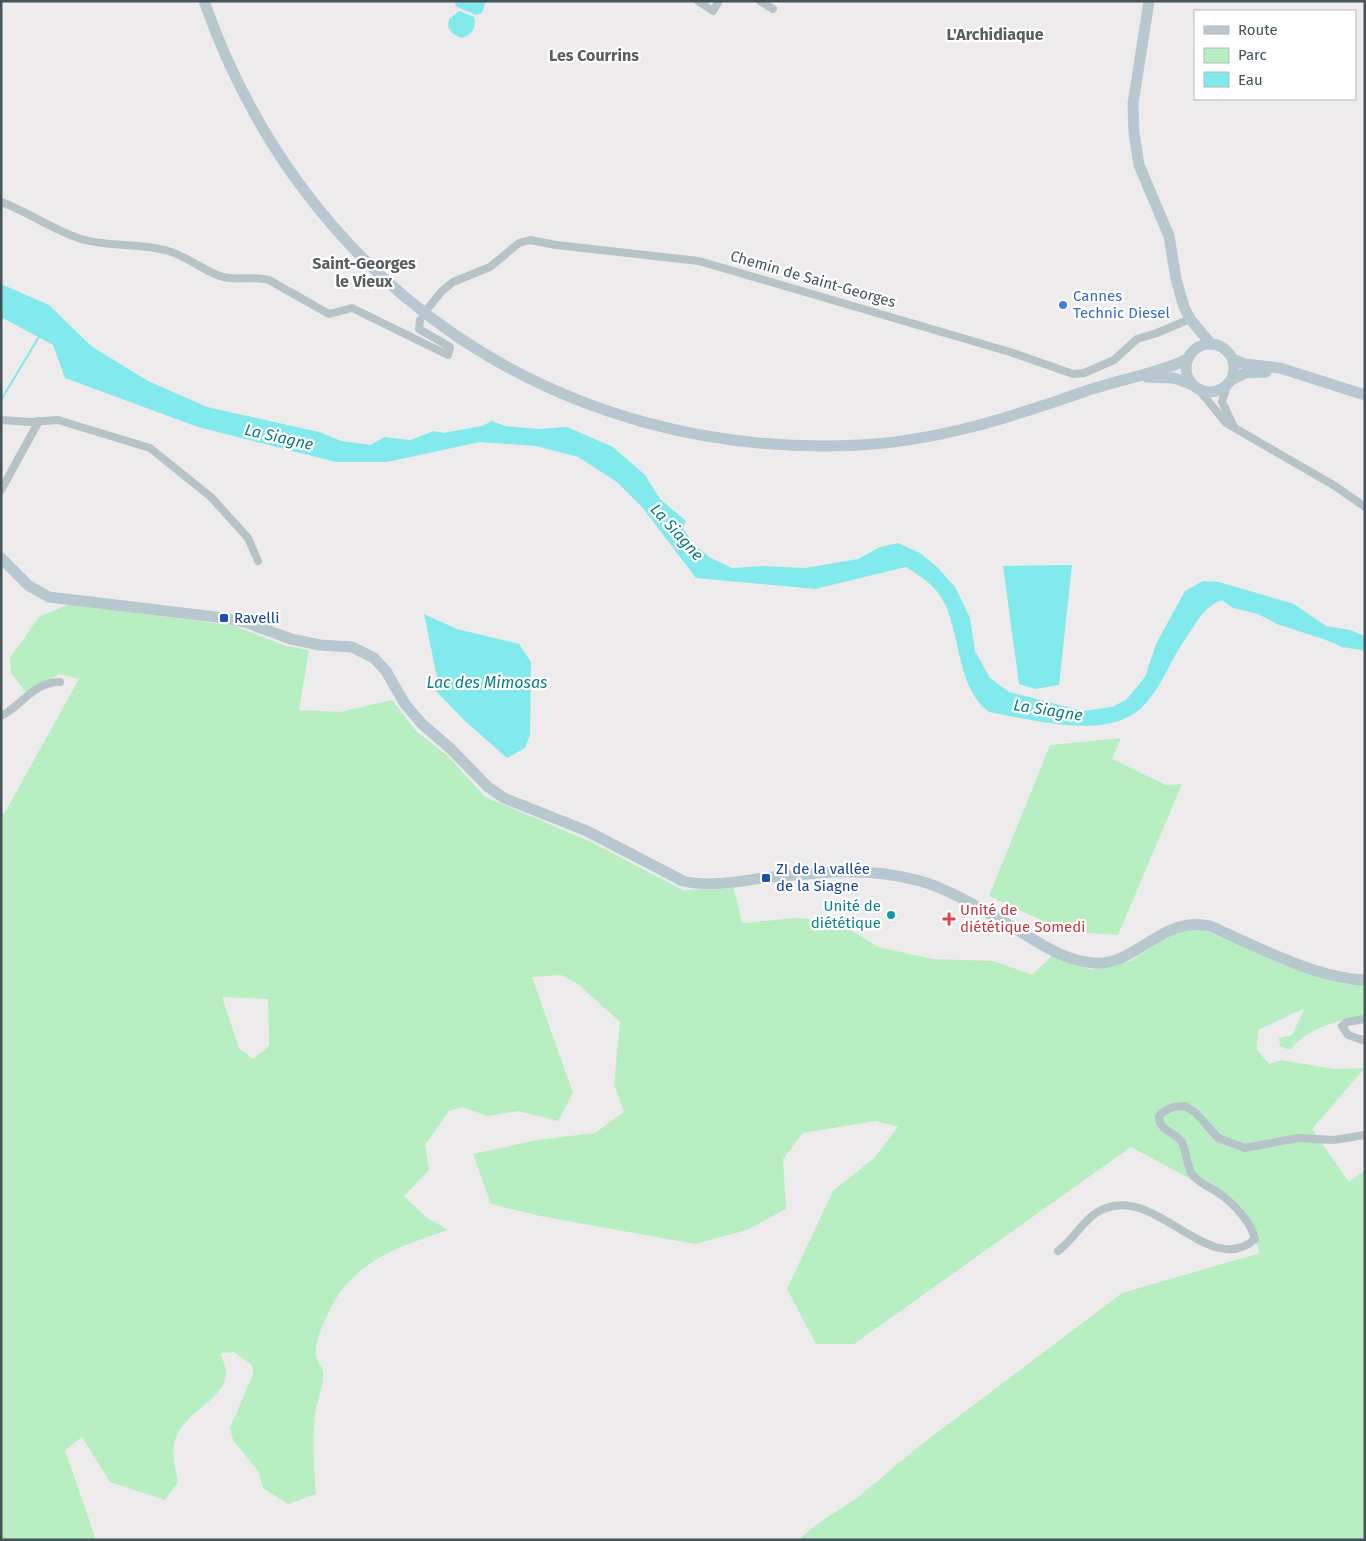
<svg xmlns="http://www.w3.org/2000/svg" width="1366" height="1541" viewBox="0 0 1366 1541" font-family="'Fira Sans',sans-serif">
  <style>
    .green { fill: #b7efc2; fill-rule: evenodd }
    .water { fill: #82eaed }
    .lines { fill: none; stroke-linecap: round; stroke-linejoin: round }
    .stream { stroke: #82eaed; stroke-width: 2 }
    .street { stroke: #b6c3c9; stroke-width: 8 }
    .secondary { stroke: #b8c8d1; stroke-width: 11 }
    .shop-dot { fill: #3f7fe0; stroke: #fff; stroke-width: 2 }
    .transit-dot { fill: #1a4fb4; stroke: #fff; stroke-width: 2 }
    .culture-dot { fill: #0f9aa8; stroke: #fff; stroke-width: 2 }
    .health-dot { fill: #e0444e; stroke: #fff; stroke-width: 2 }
    .labels { text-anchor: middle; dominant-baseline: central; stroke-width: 4.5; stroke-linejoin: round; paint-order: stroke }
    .street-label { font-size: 15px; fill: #435359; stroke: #fff }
    .shop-label { font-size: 15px; fill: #366cbe; stroke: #fff; text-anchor: start }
    .transit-label { font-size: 15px; fill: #164399; stroke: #fff; text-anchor: start }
    .culture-label { font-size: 15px; fill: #0d838f; stroke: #fff; text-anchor: end }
    .health-label { font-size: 15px; fill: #be3a42; stroke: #fff; text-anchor: start }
    .neighbourhood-label { font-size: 16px; font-weight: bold; fill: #585d60; stroke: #fff }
    .water-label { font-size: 16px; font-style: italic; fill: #0b7d81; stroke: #fff }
  </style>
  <rect width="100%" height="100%" fill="#eeebec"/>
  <g class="green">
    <path d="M70 604 235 626 286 646 309 650 299 710 340 712 392 700 416 731 448 756 485 797 589 841 683 890 734 888 742 923 797 918 838 922 878 947 932 959 994 961 1032 975 1052 956 1091 970 1131 961 1170 934 1200 928 1284 965 1345 984H1365V1015C1338 1021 1308 1027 1290 1050L1280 1046 1279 1038 1292 1035 1305 1008 1258 1030 1257 1050 1269 1064 1281 1060 1334 1069 1365 1068 1312 1129 1349 1182 1365 1170V1540H798L820 1522 857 1498 918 1447 1122 1293 1260 1253 1242 1207 1131 1147 854 1344H816L787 1289 833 1191 874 1158 898 1127 876 1121 803 1133 783 1159 786 1209 747 1230 695 1244 540 1216 491 1204 473 1154 537 1140 595 1133 624 1112 614 1085 620 1022 578 984 561 975 532 977 573 1093 558 1121 518 1111 488 1116 462 1107 449 1111 425 1145 429 1170 404 1196 426 1217 448 1230C396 1247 349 1263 326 1318 321 1329 315 1342 316 1355 316 1361 322 1366 323 1372 324 1385 317 1401 315 1414 312 1440 314 1467 316 1494L288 1504 263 1488 258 1471 233 1440 230 1428 253 1374 252 1365 234 1352 221 1353C222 1360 227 1369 226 1375 222 1402 184 1411 175 1440 171 1453 176 1470 178 1482L165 1500 110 1482 82 1437 65 1450 96 1540H1V811L4 814 79 679 59 674 27 694 11 673 10 658 39 617ZM222 997 268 999 269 1046 253 1059 239 1048Z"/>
    <path d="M1121 738 1112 759 1166 785 1182 784 1118 935 1067 932 989 896 1050 745Z"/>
  </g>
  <g class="water">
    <path d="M454 1H486L482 13 476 15 457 7Z"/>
    <path d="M459 11 474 17C477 29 471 35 461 38L452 33 448 27 449 19Z"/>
    <path d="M1 284 49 305 91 346 148 381 207 407 319 432 341 441 371 445 384 437 410 440 434 431 443 433 482 426 492 421 505 426 538 429 567 427 613 447 645 475 660 499 686 521 683 528 693 543 709 557 732 568 764 566 805 568 858 559 880 547 898 543 920 553 938 568 955 587 970 618 975 651 990 678 1009 692 1083 711 1112 707 1126 700 1145 677 1156 644 1185 591 1203 581 1219 582 1294 604 1326 626 1350 630 1365 636V652L1361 650 1342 647 1326 640 1277 624 1258 614 1233 608 1222 600C1203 607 1197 622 1186 638 1171 659 1163 684 1146 703 1112 743 1034 720 989 712 958 690 960 636 945 604 936 586 922 577 906 567L815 589 696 578 642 507 617 482 578 457 536 446 480 442 387 462H336L198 427 65 378 53 345 1 317Z"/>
    <path d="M1072 565 1059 685 1035 689 1019 684 1003 566Z"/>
    <path d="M424 614 457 629 519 644 531 662 530 735 525 748 507 758 465 721 436 691 437 677Z"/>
  </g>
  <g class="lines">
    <path class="stream" d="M1 400 40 335"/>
    <g class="street">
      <path d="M698 1 713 11 719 1"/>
      <path d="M760 1 773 9"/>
      <path d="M1 202C30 212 55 232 85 240 112 247 141 243 168 251 187 256 202 270 220 276 236 282 253 275 269 280L329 314 352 308 448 355 450 347 419 329 420 320"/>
      <path d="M429 307 441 292 453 282 490 267 519 243 530 240 556 245 699 261 1010 352 1073 374 1084 373 1114 360 1137 339 1157 333 1190 319"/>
      <path d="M1227 385 1222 402 1234 427"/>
      <path d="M1199 390 1226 423 1335 486 1365 507"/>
      <path d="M1 420 30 422 58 420 150 448 211 497 248 538 258 561"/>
      <path d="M1 490 39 421"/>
      <path d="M1 716C21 706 35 681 60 682"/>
      <path d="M1365 1019 1347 1022 1342 1026 1348 1035 1365 1041"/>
      <path d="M1058 1251C1076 1238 1084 1216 1106 1208 1157 1188 1211 1279 1255 1239 1251 1222 1234 1204 1220 1194 1211 1187 1199 1184 1192 1174 1186 1164 1187 1150 1181 1141 1175 1132 1159 1131 1159 1117L1161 1113 1173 1107 1185 1106 1196 1113 1218 1138 1245 1148 1298 1138 1334 1140 1365 1135"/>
    </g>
    <g class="secondary">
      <path d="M204 1C303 285 557 460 859 445 938 441 1012 417 1086 391 1120 379 1157 374 1188 359"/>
      <path d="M1149 1 1133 104 1134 133 1139 165 1169 236 1176 279 1184 307 1190 319 1211 344"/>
      <circle cx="1210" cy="368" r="24"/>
      <path d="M1233 359 1245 364 1280 368 1365 395"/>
      <path d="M1147 377 1174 378 1193 385"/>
      <path d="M1233 379 1245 373 1266 372"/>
      <path d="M1 558 29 586 49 597 224 618 245 622 291 639 320 645 352 647 374 658 386 671 405 704 422 724 451 749 488 787 504 798 587 831 683 881C713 888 743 880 773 877 823 872 867 867 916 880 950 888 991 915 1021 932 1044 946 1066 961 1094 963 1137 966 1161 915 1210 926 1256 946 1314 978 1365 980"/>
    </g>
  </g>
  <circle class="shop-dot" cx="1063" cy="305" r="5"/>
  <g class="transit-dot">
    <rect x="219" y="613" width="10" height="10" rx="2.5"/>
    <rect x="761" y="873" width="10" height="10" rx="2.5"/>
  </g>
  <circle class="culture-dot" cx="891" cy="915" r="5"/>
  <path class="health-dot" d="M946.5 911.5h5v5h5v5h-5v5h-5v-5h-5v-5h5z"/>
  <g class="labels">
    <g class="street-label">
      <text transform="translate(813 279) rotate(16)">Chemin de Saint-Georges</text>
    </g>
    <g class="shop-label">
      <text x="1073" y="296">Cannes<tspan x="1073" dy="17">Technic Diesel</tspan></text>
    </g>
    <g class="transit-label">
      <text x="234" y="618">Ravelli</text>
      <text x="776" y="869">ZI de la vallée<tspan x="776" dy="17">de la Siagne</tspan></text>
    </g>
    <g class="culture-label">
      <text x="881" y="906">Unité de<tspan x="881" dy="17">diététique</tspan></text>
    </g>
    <g class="health-label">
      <text x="960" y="910">Unité de<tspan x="960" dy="17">diététique Somedi</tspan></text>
    </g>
    <g class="neighbourhood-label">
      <text x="995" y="34">L'Archidiaque</text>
      <text x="594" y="55">Les Courrins</text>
      <text x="364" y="263">Saint-Georges<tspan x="364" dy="18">le Vieux</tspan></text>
    </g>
    <g class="water-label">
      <text transform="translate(279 437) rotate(13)">La Siagne</text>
      <text transform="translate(677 532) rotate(48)">La Siagne</text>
      <text x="487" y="682">Lac des Mimosas</text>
      <text transform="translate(1048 710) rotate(9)">La Siagne</text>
    </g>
  </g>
  <rect width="1366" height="1541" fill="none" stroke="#435359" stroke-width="5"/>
  <rect x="1194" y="10" width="162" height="90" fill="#ffffff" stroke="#b4babd"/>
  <rect x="1204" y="26" width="25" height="8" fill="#b8c8d1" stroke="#b4babd"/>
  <text x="1238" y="35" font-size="15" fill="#435359">Route</text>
  <rect x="1204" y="48" width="25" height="15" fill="#b7efc2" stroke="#b4babd"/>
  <text x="1238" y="60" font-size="15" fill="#435359">Parc</text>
  <rect x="1204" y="72" width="25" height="15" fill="#82eaed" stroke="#b4babd"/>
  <text x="1238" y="85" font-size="15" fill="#435359">Eau</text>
</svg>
